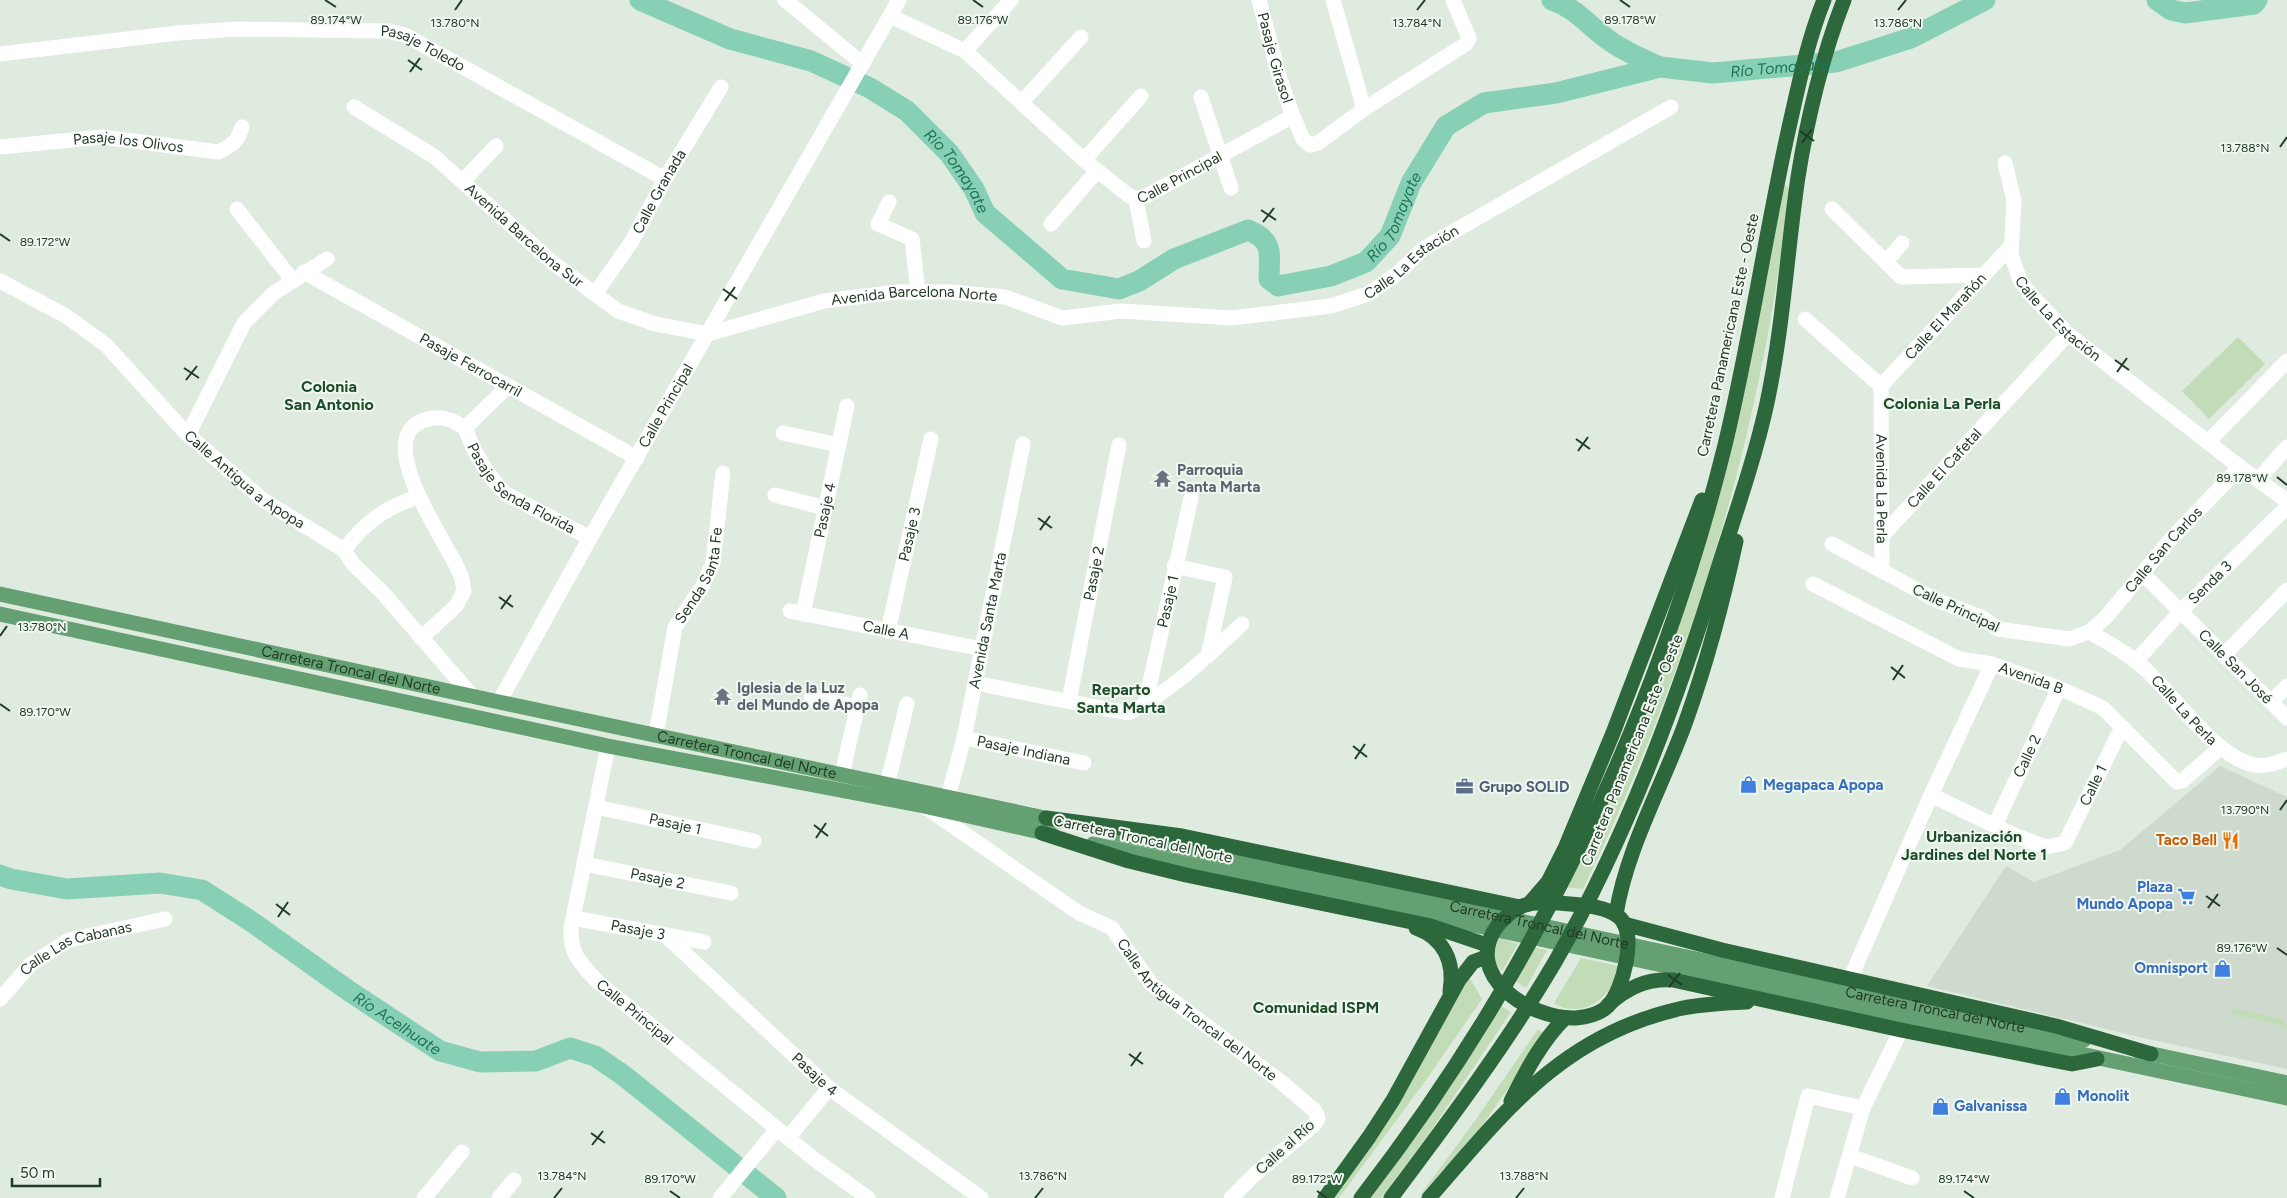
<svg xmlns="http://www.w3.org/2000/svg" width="2287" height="1198" viewBox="0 0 2287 1198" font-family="Figtree,sans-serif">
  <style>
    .built { fill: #cedace }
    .green { fill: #c2dcb8 }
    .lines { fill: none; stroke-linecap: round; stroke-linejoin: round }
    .river { stroke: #88d0b5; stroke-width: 21 }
    .minor { stroke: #fff; stroke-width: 15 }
    .major { stroke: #64a071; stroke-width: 15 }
    .highway { stroke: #2d673c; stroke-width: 15 }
    .ticks { fill: none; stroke: #213b26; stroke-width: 2 }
    .labels { text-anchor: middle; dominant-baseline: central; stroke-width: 4; stroke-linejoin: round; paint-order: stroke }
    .street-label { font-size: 15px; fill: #213b26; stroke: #f0f7f0 }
    .worship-label { font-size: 15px; font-weight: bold; fill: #5b616d; stroke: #f0f7f0; text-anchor: start }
    .shop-label { font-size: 15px; font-weight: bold; fill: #366cbe; stroke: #f0f7f0; text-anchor: start }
    .service-label { font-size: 15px; font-weight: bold; fill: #4e5e75; stroke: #f0f7f0; text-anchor: start }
    .food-label { font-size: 15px; font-weight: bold; fill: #c56008; stroke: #f0f7f0; text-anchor: end }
    .water-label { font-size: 16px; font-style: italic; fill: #1c7655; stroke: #f0f7f0 }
    .neighbourhood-label { font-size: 16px; font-weight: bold; fill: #1d4c28; stroke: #f0f7f0 }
    .ticks-label { font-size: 12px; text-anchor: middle; fill: #213b26; stroke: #f0f7f0; stroke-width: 4; stroke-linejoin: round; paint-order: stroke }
  </style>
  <rect width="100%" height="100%" fill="#e0ebe0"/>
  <path class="built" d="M2220 766 2287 797V1069L2139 1037 1927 986 2006 866 2034 882 2120 850Z"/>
  <g class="green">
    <path d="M1785 185 1789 188C1764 430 1689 670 1583 889L1564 887 1679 610 1783 187Z"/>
    <path d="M2238 337 2265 364 2209 419 2182 391Z"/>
    <path d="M1498 937 1518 944 1502 971C1492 960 1493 950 1498 937Z"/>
    <path d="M1532 947 1547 950 1526 988 1513 979Z"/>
    <path d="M1581 958 1623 967C1612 986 1602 1007 1576 1009 1567 1009 1561 1008 1554 1003Z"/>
    <path d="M1468 975 1482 999 1426 1080 1339 1198H1333L1407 1090Z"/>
    <path d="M1498 1004 1511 1012 1426 1138 1381 1198H1360Z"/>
    <path d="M2233 1008 2282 1019 2287 1027 2231 1014Z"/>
    <path d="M1538 1029 1546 1035 1481 1127 1418 1198 1474 1122Z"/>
  </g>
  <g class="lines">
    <g class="river">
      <path id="s1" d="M640 0 730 39 811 61 870 88 907 111 949 153 974 189 985 213 1062 279 1119 289 1139 281 1174 259 1248 230C1275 241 1269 254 1269 279L1278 286 1331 276 1366 262 1390 236 1411 183 1446 126 1484 103 1556 93 1660 67 1713 73 1836 62 1911 38 1985 0"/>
      <path d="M1552 0C1576 8 1590 27 1610 41 1625 52 1643 59 1660 67"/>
      <path d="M2157 0 2171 10 2185 13 2254 4 2257 0"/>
      <path id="s2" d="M0 875 11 879 67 889 160 883 202 890 252 922 349 991 440 1051 480 1062 536 1061 570 1048 595 1056 623 1075 776 1198"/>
    </g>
    <g class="minor">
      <path d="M785 0 863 64"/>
      <path id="s3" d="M1259 0 1279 76 1293 116"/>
      <path d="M1333 0 1364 109"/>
      <path id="s4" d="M890 16 965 51 1084 160 1128 195 1136 199 1146 196 1293 116 1303 139 1310 145 1318 143 1364 109 1466 44 1469 38 1453 0"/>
      <path d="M965 51 1011 0"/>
      <path id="s5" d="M0 54 178 33 237 29 389 31 407 36 665 179"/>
      <path d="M1201 97 1231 188"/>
      <path d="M1022 102 1081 37"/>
      <path id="s6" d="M354 107 435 157 552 262 618 311 655 324 708 334 824 301 898 292H951L1005 297 1062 318 1121 311 1232 318 1331 306 1368 294 1397 274 1423 249 1671 107"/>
      <path id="s7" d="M0 147 102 137 218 152C232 146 238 141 242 127"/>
      <path d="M1084 160 1141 96"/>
      <path id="s8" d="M2005 163 2014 201 2011 255 2020 280 2031 295 2068 334 2240 467 2287 501"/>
      <path d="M463 181 496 146"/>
      <path d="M1136 199 1144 241"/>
      <path d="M889 202 878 224 912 239 918 292"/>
      <path d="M237 209 293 281"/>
      <path d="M1832 209 1901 277 1983 275"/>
      <path d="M1051 224 1097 171"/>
      <path d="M1886 262 1902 243"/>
      <path id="s9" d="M304 272 637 458"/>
      <path id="s10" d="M0 281 66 316 106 345 184 431 263 500 344 550 353 564 382 592 473 697"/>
      <path id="s11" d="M595 294 632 241 665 179 721 87"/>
      <path id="s12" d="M1805 319 1881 386 1882 571"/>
      <path id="s13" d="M1881 386 2010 247"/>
      <path id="s14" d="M465 428C474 452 487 476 506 494L590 538"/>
      <path d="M465 428 507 387"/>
      <path d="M783 433 839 445"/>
      <path d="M188 435 244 323 274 293 327 259"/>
      <path d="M2208 442 2287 361"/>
      <path d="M2258 480 2287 447"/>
      <path d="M775 495 825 508"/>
      <path id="s15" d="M1882 536 2068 334"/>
      <path id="s16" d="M1832 544 1936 600 1983 618 1998 629 2069 639 2089 632 2106 617 2171 539 2240 467"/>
      <path d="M344 550C364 523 386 507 418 497"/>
      <path d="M1174 566 1225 577 1208 656"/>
      <path id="s17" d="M2143 574 2287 718"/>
      <path id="s18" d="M1813 584 1959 659 1992 664 2059 688 2103 708 2177 782 2182 781 2220 748"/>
      <path id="s19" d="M790 611 982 649"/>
      <path id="s20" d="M803 614 847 406"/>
      <path id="s21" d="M888 631 931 439"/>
      <path id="s22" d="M2089 632C2109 643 2129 654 2146 670 2176 697 2214 756 2254 765 2265 767 2276 763 2287 759"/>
      <path d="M421 638 456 606 464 591C463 587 463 581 461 576 451 546 360 427 434 418 447 417 454 421 465 428"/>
      <path d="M2224 655 2287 590"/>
      <path id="s23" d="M2136 661 2180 612 2287 507"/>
      <path d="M975 683 1128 713C1172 691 1206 657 1242 624"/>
      <path d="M811 697 857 707"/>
      <path id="s24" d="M1069 701 1119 445"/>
      <path id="s25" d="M499 702 590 538 899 0"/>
      <path d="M2271 702 2287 686"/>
      <path id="s26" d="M1145 705 1191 498"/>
      <path id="s27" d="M656 735 675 627 702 587 713 563 723 473"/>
      <path id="s28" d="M964 738 1084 763"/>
      <path id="s29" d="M608 746 571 928C570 955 581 964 598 982L814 1159 868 1198"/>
      <path d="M842 775 860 695"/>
      <path d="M887 785 907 704"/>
      <path id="s30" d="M1931 795 2016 836 2046 847 2065 843 2122 727"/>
      <path id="s31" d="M948 797 964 738 1023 444"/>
      <path id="s32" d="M924 806 1079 913 1112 928 1151 984 1281 1082 1315 1111 1318 1118 1315 1124 1254 1175 1231 1198"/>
      <path id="s33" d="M596 807 754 841"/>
      <path id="s34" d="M1995 825 2059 688"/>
      <path id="s35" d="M584 864 731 893"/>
      <path id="s36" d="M573 918 704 942"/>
      <path id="s37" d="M664 934 829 1088 981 1198"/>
      <path d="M1850 979 1931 795 1992 664"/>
      <path id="s38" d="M0 999 31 964 69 940 165 919"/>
      <path d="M788 1138 829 1088"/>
      <path d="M1850 1156 1912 1178"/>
      <path d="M424 1198 462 1152"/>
      <path d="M499 1198 514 1180"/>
      <path d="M720 1198 777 1129"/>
      <path d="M1782 1198 1808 1096 1863 1108 1901 1030"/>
      <path d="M1837 1198 1863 1108"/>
    </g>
    <g class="major">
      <path id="s39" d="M0 594 499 702 1059 821"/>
      <path d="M0 614 608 746 924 806 1053 835"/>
      <path id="s40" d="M1114 833 1871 997 2084 1040"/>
      <path d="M1093 844 2287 1098"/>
      <path d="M2138 1051 2287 1083"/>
    </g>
    <g class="highway">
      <path d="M1046 818 1182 836 1520 907"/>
      <path d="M1042 833 1129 861 1186 875 1431 926 1487 945"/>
      <path d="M1560 903C1577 905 1605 905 1619 917 1638 933 1623 990 1608 1006 1600 1014 1587 1017 1576 1018 1531 1020 1460 975 1498 925 1506 916 1517 906 1529 904 1539 902 1550 903 1560 903Z"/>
      <path d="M1529 904 1548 882 1566 846 1613 733 1702 500"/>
      <path d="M1616 914C1627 847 1663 785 1686 721 1707 662 1723 602 1736 541"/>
      <path d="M1624 924 1722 950 2056 1026 2151 1054"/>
      <path d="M1416 928C1444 938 1455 962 1450 991"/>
      <path d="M1608 1005C1627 988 1647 978 1673 980L1901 1030 2072 1064 2097 1059"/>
      <path d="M1511 1101C1526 1071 1541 1042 1565 1018"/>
      <path d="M1325 1198 1369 1137 1393 1100 1459 980 1473 962 1486 957"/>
      <path d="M1361 1198C1534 975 1657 719 1725 445 1750 342 1765 236 1788 132 1798 88 1807 42 1824 0"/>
      <path d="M1391 1198C1448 1122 1506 1045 1555 962 1626 839 1677 701 1719 565 1736 512 1755 458 1767 403 1783 328 1787 252 1798 177 1807 120 1823 53 1844 0"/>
      <path d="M1429 1198C1505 1111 1563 1034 1683 1008 1704 1004 1726 1003 1747 1002"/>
    </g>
  </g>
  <path class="ticks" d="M325 0 336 7M973 0 983 7M1620 0 1630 7M455 10 462 0M1417 10 1425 0M1898 10 1906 0M408 60 422 70M410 72 420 58M1800 131 1814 141M1802 143 1812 129M2280 147 2287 137M1261 210 1276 220M1263 222 1274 208M0 234 10 241M723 289 737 299M725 301 735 287M2115 360 2129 370M184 368 199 378M2117 372 2127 358M186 380 197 366M1576 439 1590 449M1578 451 1588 437M2277 477 2287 485M1038 518 1052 528M1040 530 1050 516M499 597 513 607M501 609 511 595M0 636 7 626M1891 667 1905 678M1893 680 1903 665M0 704 10 711M1353 746 1367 757M1355 759 1365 744M2280 810 2287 800M814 825 828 836M816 838 826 823M2206 896 2220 906M276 904 290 915M2208 908 2218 894M278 917 288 902M2277 948 2287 955M1668 975 1682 985M1669 987 1680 973M1129 1054 1143 1064M1131 1066 1141 1052M591 1133 605 1143M592 1145 603 1131M670 1191 680 1198M1317 1191 1327 1198M1964 1191 1974 1198M554 1198 562 1188M1035 1198 1043 1188M1516 1198 1524 1188"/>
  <defs>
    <symbol id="temple-bare" viewBox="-9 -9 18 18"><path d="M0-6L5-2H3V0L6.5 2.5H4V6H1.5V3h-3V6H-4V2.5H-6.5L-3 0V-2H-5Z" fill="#6b7280" stroke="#f0f7f0" stroke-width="2.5" paint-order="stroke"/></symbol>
    <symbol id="shop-bare" viewBox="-9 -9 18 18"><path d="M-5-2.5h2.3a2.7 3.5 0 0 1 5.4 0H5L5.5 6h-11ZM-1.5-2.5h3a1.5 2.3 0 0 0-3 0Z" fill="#3f7fe0" stroke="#f0f7f0" stroke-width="2.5" paint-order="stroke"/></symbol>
    <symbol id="office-bare" viewBox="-9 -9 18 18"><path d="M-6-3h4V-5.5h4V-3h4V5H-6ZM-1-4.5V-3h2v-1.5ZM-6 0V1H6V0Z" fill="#5c6f8a" stroke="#f0f7f0" stroke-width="2.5" paint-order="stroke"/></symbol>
    <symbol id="restaurant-bare" viewBox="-9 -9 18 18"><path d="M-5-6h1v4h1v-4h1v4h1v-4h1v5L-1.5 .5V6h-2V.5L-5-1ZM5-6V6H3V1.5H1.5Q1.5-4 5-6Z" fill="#e8710a" stroke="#f0f7f0" stroke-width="2.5" paint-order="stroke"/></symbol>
    <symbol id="supermarket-bare" viewBox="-9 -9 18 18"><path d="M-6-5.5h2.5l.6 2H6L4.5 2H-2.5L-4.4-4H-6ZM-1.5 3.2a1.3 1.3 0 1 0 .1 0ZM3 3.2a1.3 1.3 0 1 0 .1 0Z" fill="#3f7fe0" stroke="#f0f7f0" stroke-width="2.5" paint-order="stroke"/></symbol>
  </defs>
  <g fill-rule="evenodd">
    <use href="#temple-bare" x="1150" y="466" width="25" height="25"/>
    <use href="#temple-bare" x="710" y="684" width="25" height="25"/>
    <use href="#shop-bare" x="1736" y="772" width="25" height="25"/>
    <use href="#office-bare" x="1452" y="774" width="25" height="25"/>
    <use href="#restaurant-bare" x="2218" y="828" width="25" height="25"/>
    <use href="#supermarket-bare" x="2174" y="884" width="25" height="25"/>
    <use href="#shop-bare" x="2210" y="956" width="25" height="25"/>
    <use href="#shop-bare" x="2050" y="1084" width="25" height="25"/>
    <use href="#shop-bare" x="1928" y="1094" width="25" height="25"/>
  </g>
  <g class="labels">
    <g class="street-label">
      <text stroke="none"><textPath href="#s5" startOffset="428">Pasaje Toledo</textPath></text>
      <text stroke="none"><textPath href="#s3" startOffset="60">Pasaje Girasol</textPath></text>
      <text stroke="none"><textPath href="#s7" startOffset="129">Pasaje los Olivos</textPath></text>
      <text stroke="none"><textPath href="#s4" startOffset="358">Calle Principal</textPath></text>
      <text stroke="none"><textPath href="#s11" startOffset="121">Calle Granada</textPath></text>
      <text stroke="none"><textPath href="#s6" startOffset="214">Avenida Barcelona Sur</textPath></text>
      <text stroke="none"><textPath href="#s6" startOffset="1154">Calle La Estación</textPath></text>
      <text stroke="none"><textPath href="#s6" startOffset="639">Avenida Barcelona Norte</textPath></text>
      <text stroke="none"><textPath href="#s13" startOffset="95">Calle El Marañón</textPath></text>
      <text stroke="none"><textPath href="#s8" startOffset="174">Calle La Estación</textPath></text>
      <text transform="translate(1728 335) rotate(-78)">Carretera Panamericana Este - Oeste</text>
      <text stroke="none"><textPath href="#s9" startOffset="191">Pasaje Ferrocarril</textPath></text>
      <text stroke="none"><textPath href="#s25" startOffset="340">Calle Principal</textPath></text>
      <text stroke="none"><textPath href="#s15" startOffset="92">Calle El Cafetal</textPath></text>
      <text stroke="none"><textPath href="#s10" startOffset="318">Calle Antigua a Apopa</textPath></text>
      <text stroke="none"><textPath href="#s14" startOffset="86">Pasaje Senda Florida</textPath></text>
      <text stroke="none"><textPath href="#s12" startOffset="204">Avenida La Perla</textPath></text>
      <text stroke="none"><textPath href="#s20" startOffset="106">Pasaje 4</textPath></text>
      <text stroke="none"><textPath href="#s21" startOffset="99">Pasaje 3</textPath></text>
      <text stroke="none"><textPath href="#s16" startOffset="391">Calle San Carlos</textPath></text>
      <text stroke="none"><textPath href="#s24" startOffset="130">Pasaje 2</textPath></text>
      <text stroke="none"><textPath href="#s27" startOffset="168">Senda Santa Fe</textPath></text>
      <text stroke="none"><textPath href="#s23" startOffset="108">Senda 3</textPath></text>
      <text stroke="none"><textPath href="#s26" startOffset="106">Pasaje 1</textPath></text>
      <text transform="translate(1956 608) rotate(25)">Calle Principal</text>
      <text stroke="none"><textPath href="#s31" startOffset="181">Avenida Santa Marta</textPath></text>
      <text stroke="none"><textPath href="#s19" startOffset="98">Calle A</textPath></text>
      <text stroke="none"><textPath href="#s17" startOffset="131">Calle San José</textPath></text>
      <text stroke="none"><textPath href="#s39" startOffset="359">Carretera Troncal del Norte</textPath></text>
      <text stroke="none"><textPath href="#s18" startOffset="239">Avenida B</textPath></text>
      <text stroke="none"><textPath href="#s22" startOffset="124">Calle La Perla</textPath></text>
      <text transform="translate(1632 750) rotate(-68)">Carretera Panamericana Este - Oeste</text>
      <text stroke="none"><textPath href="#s28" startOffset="61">Pasaje Indiana</textPath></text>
      <text stroke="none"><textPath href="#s39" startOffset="764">Carretera Troncal del Norte</textPath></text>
      <text stroke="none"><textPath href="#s34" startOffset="76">Calle 2</textPath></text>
      <text stroke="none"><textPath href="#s30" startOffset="210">Calle 1</textPath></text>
      <text stroke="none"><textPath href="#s33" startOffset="81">Pasaje 1</textPath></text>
      <text transform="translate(1143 839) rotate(12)">Carretera Troncal del Norte</text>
      <text stroke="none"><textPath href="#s35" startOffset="75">Pasaje 2</textPath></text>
      <text stroke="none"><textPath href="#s40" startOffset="435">Carretera Troncal del Norte</textPath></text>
      <text stroke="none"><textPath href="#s36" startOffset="66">Pasaje 3</textPath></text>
      <text stroke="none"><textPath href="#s38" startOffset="95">Calle Las Cabanas</textPath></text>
      <text stroke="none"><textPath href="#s32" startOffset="344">Calle Antigua Troncal del Norte</textPath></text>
      <text stroke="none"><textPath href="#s40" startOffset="840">Carretera Troncal del Norte</textPath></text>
      <text stroke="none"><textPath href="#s29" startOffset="296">Calle Principal</textPath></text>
      <text stroke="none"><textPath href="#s37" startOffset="206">Pasaje 4</textPath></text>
      <text transform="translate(1285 1147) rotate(-42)">Calle al Río</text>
    </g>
    <g class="worship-label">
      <text x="1177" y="470">Parroquia<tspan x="1177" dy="17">Santa Marta</tspan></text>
      <text x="737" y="688">Iglesia de la Luz<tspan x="737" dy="17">del Mundo de Apopa</tspan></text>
    </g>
    <g class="shop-label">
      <text x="1763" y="785">Megapaca Apopa</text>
      <text x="2173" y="887" text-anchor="end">Plaza<tspan x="2173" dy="17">Mundo Apopa</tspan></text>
      <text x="2208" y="968" text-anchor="end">Omnisport</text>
      <text x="2077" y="1096">Monolit</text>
      <text x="1954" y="1106">Galvanissa</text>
    </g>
    <g class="service-label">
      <text x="1479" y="787">Grupo SOLID</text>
    </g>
    <g class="food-label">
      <text x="2217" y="840">Taco Bell</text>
    </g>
    <g class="water-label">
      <text stroke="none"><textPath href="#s1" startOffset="1388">Río Tomayate</textPath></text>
      <text stroke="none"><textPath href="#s1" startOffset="369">Río Tomayate</textPath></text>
      <text stroke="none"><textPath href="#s1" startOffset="938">Río Tomayate</textPath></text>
      <text stroke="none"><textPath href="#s2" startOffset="441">Río Acelhuate</textPath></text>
    </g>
    <g class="neighbourhood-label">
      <text x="329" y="386">Colonia<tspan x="329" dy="18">San Antonio</tspan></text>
      <text x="1942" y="403">Colonia La Perla</text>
      <text x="1121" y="689">Reparto<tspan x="1121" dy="18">Santa Marta</tspan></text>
      <text x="1974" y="836">Urbanización<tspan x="1974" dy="18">Jardines del Norte 1</tspan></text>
      <text x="1316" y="1007">Comunidad ISPM</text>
    </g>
  </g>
  <g class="ticks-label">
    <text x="983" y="24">89.176°W</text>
    <text x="336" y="24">89.174°W</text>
    <text x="1630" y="24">89.178°W</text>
    <text x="455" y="27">13.780°N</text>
    <text x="1417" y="27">13.784°N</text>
    <text x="1898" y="27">13.786°N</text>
    <text x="2245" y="152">13.788°N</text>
    <text x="45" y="246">89.172°W</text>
    <text x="2242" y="482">89.178°W</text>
    <text x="42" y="631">13.780°N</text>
    <text x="45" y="716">89.170°W</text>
    <text x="2245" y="814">13.790°N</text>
    <text x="2242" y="952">89.176°W</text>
    <text x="562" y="1180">13.784°N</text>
    <text x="1043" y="1180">13.786°N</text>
    <text x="1524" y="1180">13.788°N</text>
    <text x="670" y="1183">89.170°W</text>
    <text x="1317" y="1183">89.172°W</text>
    <text x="1964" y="1183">89.174°W</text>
  </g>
  <path d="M12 1178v8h88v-8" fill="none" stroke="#213b26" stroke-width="2.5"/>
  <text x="20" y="1178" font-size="15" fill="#213b26" stroke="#f0f7f0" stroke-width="4" paint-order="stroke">50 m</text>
</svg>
